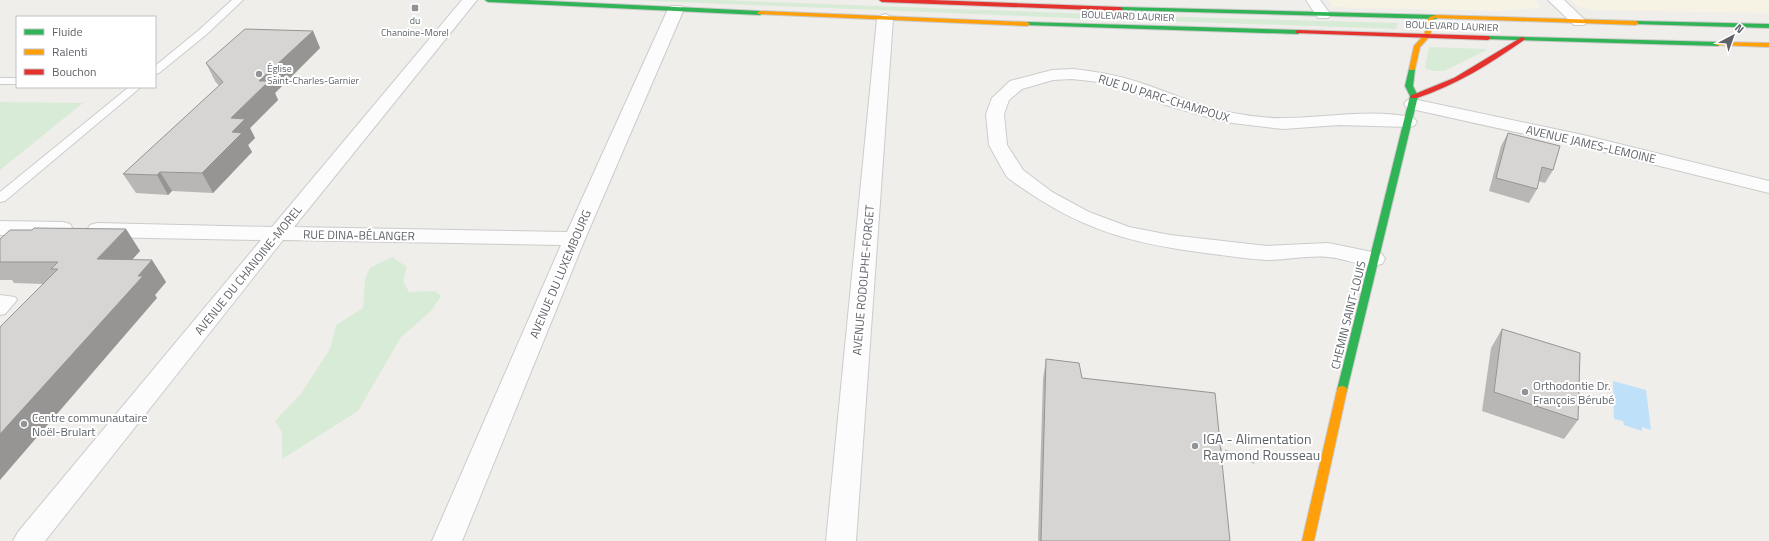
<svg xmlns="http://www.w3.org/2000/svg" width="1769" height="541" viewBox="0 0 1769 541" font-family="'Titillium Web',sans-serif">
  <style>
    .commercial { fill: #f7f3e4 }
    .green { fill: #d8ebd6 }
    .water { fill: #bfe0f9 }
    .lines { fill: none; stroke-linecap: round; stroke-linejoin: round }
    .lane-casing { stroke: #cbcccc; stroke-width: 2 }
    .street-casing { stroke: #cbcccc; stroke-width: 2 }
    .fast-casing { stroke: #cacacb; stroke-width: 2 }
    .slow-casing { stroke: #cacacb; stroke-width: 2 }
    .jam-casing { stroke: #cacacb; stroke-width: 2 }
    .path { stroke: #cacfcc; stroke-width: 3; stroke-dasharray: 4.5 2.5; stroke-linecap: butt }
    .lane { fill: #fdfcfc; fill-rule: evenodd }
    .street { fill: #fdfcfc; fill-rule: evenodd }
    .fast { fill: #30b455; fill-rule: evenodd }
    .slow { fill: #ff9f0a; fill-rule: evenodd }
    .jam { fill: #e5322d; fill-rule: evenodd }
    .wall { fill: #b8b7b5 }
    .shaded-wall { fill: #969594 }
    .building { fill: #d6d5d3; stroke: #969594 }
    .poi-dot { fill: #919496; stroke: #fff; stroke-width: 1.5 }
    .labels { text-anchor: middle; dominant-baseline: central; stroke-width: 4; stroke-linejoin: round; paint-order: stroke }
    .far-street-label { font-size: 10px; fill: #5f6368; stroke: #fff }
    .far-poi-label { font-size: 10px; fill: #5f6368; stroke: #fff }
    .street-label { font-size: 12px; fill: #5f6368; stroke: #fff }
    .poi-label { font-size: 12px; fill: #5f6368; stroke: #fff; text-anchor: start }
    .near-poi-label { font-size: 14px; fill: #5f6368; stroke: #fff; text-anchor: start }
  </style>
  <rect width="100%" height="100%" fill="#efeeea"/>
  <g class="commercial">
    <path d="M1329 0H1534L1540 5 1539 8 1495 11 1333 7Z"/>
    <path d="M1571 0H1769V13L1593 10 1577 6Z"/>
  </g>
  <g class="green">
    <path d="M632 0H716L1094 14 1095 19Z"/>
    <path d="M1107 15 1398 23 1396 29 1109 19Z"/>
    <path d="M1429 47 1484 49 1487 50 1444 71H1433L1425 68Z"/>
    <path d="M0 102 83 103 0 170Z"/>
    <path d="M392 257 407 267 403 281 409 292 435 291 441 296 431 311 401 337 358 411 282 459V432L275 421 300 395 330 349 336 325 363 308 365 279 370 268Z"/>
  </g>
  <path class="water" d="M1613 381 1646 390 1651 430 1642 427V431L1624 425 1623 421 1614 419Z"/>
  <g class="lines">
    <defs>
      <g id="lane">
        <path d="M232 0H243L207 34 159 73 155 74V66L199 30Z"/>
        <rect x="0" y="78" width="17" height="6"/>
        <path d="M129 87H141L5 201 0 202V192Z"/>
        <path d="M0 295 15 297 17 300 5 314 0 315Z"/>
      </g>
      <g id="street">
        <path d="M462 0H477L294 227 567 232 668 9 671 6H681L684 9 585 239 462 541H432L561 245 283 240 45 541H13L18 532 261 240 97 237 90 235 87 230 90 225 97 223 272 227Z"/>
        <path d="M1306 0H1320L1331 15 1328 18H1318Z"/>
        <path d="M1548 0H1564L1587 22 1584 25H1574Z"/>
        <path d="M885 14 890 16 893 19 856 541H826L877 19 880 16Z"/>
        <path d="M1072 69C1094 71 1116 75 1138 82 1167 91 1196 106 1227 112 1245 115 1266 119 1284 118 1327 118 1372 108 1414 118L1417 122 1414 126 1408 127 1339 125 1283 129 1224 122 1166 105 1125 89 1099 82 1072 79 1053 80 1022 89 1009 100 1004 114 1007 145 1023 170 1052 192 1089 212 1129 227 1170 235 1267 246 1328 243 1382 254 1385 259 1382 264C1364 269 1346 258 1328 257 1308 255 1287 260 1267 260 1249 259 1231 256 1213 254 1129 244 1077 229 1008 178L1005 174 989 145 986 114 992 98 1010 81 1052 70Z"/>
        <path d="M1413 99 1583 135 1769 181V193L1583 147 1407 108 1404 104 1407 100Z"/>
        <path d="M0 221 63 222 70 224 73 229 70 234 63 236 0 235Z"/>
      </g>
      <g id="fast">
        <path d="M485 0H526L760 11 763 13 760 15 488 2Z"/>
        <path d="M1120 7 1436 15 1439 17 1436 19 1118 10 1117 9Z"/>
        <path d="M1636 21 1769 24V28L1634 24V22Z"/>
        <path d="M1027 22 1298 30 1301 32 1298 34 1025 25 1024 24Z"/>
        <path d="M1488 36 1718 42 1721 44 1718 46 1486 39V37Z"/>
        <path d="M1412 67 1415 69 1413 86 1418 96 1347 390 1346 393 1342 394 1338 393 1337 390 1410 96 1405 86 1409 69Z"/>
      </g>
      <g id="slow">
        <path d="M760 11 1027 22 1030 24 1027 26 758 14 757 13Z"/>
        <path d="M1436 15 1636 21 1639 23 1636 25 1434 18 1430 36 1420 47 1415 69 1414 70H1410L1409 69 1414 46 1424 35 1429 17Z"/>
        <path d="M1718 42 1769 43V47L1716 45V43Z"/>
        <path d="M1342 386 1346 387 1347 390 1314 541H1302L1337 390 1338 387Z"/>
      </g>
      <g id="jam">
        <path d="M879 0H931L1120 7 1123 9 1120 11 882 2Z"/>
        <path d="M1298 30 1488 36 1491 38 1488 40 1296 33V31Z"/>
        <path d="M1522 37 1525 39 1524 40C1490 64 1456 85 1417 98H1411L1410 96 1454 78Z"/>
      </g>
    </defs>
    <use href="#lane" class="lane-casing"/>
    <use href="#street" class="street-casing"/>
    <use href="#fast" class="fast-casing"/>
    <use href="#slow" class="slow-casing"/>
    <use href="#jam" class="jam-casing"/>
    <path class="path" d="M1218 448 1256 463"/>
    <use href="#lane" class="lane"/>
    <use href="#street" class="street"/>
    <use href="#fast" class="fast"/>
    <use href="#slow" class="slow"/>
    <use href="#jam" class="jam"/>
  </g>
  <g class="wall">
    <path d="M313 31 320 48 275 93 278 100 250 128 255 138 248 145 252 152 213 193 172 191 168 195 136 193 123 174 219 86 215 81 206 63Z"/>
    <path d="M1508 133 1553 170 1545 183 1538 181 1537 189 1529 203 1489 191 1501 146Z"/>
    <path d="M126 229 140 251 132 260H152L166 282 155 295 157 298 43 284 14 283 12 280H0V239L32 230Z"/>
    <path d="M1502 329 1578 420 1564 439 1482 411 1491 348Z"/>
    <path d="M1046 359 1082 378 1230 541H1038L1043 379Z"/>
  </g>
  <g class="shaded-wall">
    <path d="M313 31 320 48 275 93 278 100 250 128 255 138 248 145 252 152 213 193 202 173 232 132 231 118 259 81Z"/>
    <path d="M160 172 172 191 168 195 157 175Z"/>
    <path d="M126 229 140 251 112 281 97 259Z"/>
    <path d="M152 260 166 282 155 295 157 298 0 480V434Z"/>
  </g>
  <g class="building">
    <path d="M245 29 313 31 259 81H269L231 118 245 119 232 132 242 133 202 173 160 172 157 175 123 174 223 82 206 63Z"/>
    <path d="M1508 133 1560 146 1553 170 1542 167 1537 189 1496 178Z"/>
    <path d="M34 228 126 229 97 259 152 260 138 276H143L0 434V327L58 269H51L58 262H0V239L10 230H32Z"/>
    <path d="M1502 329 1580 353 1578 420 1494 392Z"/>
    <path d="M1046 359 1079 363 1082 378 1215 393 1230 541H1041Z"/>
  </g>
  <g class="poi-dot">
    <rect x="411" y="4" width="8" height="8" rx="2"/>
    <circle cx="259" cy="74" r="4"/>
    <circle cx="1525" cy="392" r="4"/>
    <circle cx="24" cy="424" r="4"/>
    <circle cx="1195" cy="446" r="4"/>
  </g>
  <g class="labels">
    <g class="far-street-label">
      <text transform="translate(1128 16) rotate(2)">BOULEVARD LAURIER</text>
      <text transform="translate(1452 26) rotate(2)">BOULEVARD LAURIER</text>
    </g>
    <g class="far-poi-label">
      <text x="415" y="20">du<tspan x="415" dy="12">Chanoine-Morel</tspan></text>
      <text x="267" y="68" text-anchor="start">Église<tspan x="267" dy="12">Saint-Charles-Garnier</tspan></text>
    </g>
    <g class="street-label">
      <text transform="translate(1164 98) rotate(17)">RUE DU PARC-CHAMPOUX</text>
      <text transform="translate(1591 144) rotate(13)">AVENUE JAMES-LEMOINE</text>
      <text transform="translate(359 235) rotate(1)">RUE DINA-BÉLANGER</text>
      <text transform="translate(248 270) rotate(-51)">AVENUE DU CHANOINE-MOREL</text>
      <text transform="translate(560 274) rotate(-67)">AVENUE DU LUXEMBOURG</text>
      <text transform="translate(863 280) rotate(-85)">AVENUE RODOLPHE-FORGET</text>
      <text transform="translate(1348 315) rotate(-76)">CHEMIN SAINT-LOUIS</text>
    </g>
    <g class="poi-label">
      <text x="1533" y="385">Orthodontie Dr.<tspan x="1533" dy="14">François Bérubé</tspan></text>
      <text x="32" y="417">Centre communautaire<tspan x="32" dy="14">Noël-Brulart</tspan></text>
    </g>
    <g class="near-poi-label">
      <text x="1203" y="438">IGA - Alimentation<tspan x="1203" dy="16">Raymond Rousseau</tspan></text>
    </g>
  </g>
  <rect x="16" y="16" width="140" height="72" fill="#ffffff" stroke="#bfc1c3"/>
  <rect x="24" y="29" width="20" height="6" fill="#30b455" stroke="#bfc1c3"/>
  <text x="52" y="36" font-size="12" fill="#5f6368">Fluide</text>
  <rect x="24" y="49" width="20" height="6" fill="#ff9f0a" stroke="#bfc1c3"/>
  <text x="52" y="56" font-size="12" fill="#5f6368">Ralenti</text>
  <rect x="24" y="69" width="20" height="6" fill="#e5322d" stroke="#bfc1c3"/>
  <text x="52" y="76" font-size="12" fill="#5f6368">Bouchon</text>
  <g transform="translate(1733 36) rotate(41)" stroke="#ffffff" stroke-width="3" paint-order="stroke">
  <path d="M0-3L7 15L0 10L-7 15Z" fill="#5f6368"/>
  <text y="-6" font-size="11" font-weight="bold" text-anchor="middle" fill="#5f6368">N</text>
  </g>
</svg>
